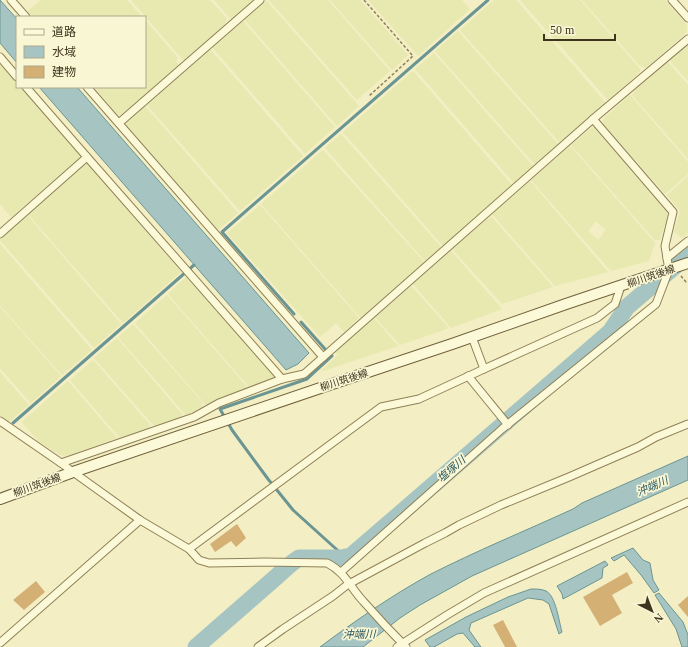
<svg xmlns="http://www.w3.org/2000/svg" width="688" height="647" viewBox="0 0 688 647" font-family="'Times New Roman','Noto Sans JP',serif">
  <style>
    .farmland { fill: #e7e9b0; fill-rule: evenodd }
    .water { fill: #a6c5c2; stroke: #6b9593 }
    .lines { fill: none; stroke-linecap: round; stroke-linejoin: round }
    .stream { stroke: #6b9593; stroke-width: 3 }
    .river { stroke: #a6c5c2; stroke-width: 17 }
    .building { fill: #d4b075 }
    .street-casing { stroke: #8f8058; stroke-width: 9 }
    .secondary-casing { stroke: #71613b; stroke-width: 12 }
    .path { stroke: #8f8058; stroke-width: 1.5; stroke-dasharray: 3 2; stroke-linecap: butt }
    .street { stroke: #fcf9d8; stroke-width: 7 }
    .secondary { stroke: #fcf9d8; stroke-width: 10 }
    .labels { text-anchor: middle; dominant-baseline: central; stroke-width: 3.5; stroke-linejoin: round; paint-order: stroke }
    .street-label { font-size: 10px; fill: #3e331d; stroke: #f9f6d4 }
    .water-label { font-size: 11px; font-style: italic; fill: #2b585f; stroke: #f9f6d4 }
  </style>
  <rect width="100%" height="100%" fill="#f3eec3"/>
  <g class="farmland">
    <path d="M41 0H127L142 17H33L28 11Z"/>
    <path d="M131 0H210L227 19 224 26 184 61Z"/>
    <path d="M214 0H253L231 19Z"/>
    <path d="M266 0 359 106 337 126 244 19Z"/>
    <path d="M269 0H328L390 71 357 100Z"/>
    <path d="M330 0H360L408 55 392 70Z"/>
    <path d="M368 0H462L470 9 418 56Z"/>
    <path d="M494 0H516L606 103 560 143 460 30Z"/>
    <path d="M520 0H580L640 69V72L608 100Z"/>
    <path d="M582 0H665L687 25 686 33 646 68 640 66Z"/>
    <path d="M145 20 178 58 176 61 179 65 123 113 119 115 117 114 94 87H145Z"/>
    <path d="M242 20 335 127 305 154 212 47Z"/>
    <path d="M458 31 558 144 535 165 435 51Z"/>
    <path d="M688 44V81L670 61Z"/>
    <path d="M210 49 303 156 240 211 147 105Z"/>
    <path d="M434 53 533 166 514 183 415 69Z"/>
    <path d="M668 62 688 85V159L632 95 635 92 634 91Z"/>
    <path d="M0 64 17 84V87H20L81 157 11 217 0 204Z"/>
    <path d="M413 71 512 185 443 246 343 132Z"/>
    <path d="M630 95 688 162V174L665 194 603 124 604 118Z"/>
    <path d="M145 106 238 213 218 230 125 124Z"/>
    <path d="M593 127 664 209 667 213V217L660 240H655L571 145Z"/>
    <path d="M341 134 441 247 425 261 325 148Z"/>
    <path d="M570 146 655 243 649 261 611 271 531 180ZM596 221 606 230 598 240 588 231Z"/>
    <path d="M323 150 424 262 361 318 261 204Z"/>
    <path d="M86 163 181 272 123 323 28 214Z"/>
    <path d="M688 176V233L682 238 674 232 680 211 667 195Z"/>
    <path d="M530 181 608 272 555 286 492 214Z"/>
    <path d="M260 205 359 318 344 332 336 323 320 337 227 233Z"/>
    <path d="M27 215 121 324 94 348 0 240V238Z"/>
    <path d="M491 216 553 287 502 304 452 249Z"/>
    <path d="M0 244 92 350 62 375 0 305Z"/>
    <path d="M451 251 502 309 451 328 413 284Z"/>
    <path d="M186 277 274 377V379L250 388 168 294Z"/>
    <path d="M411 286 448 327 447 329 400 345 375 317Z"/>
    <path d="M167 295 248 388 206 405 135 323Z"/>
    <path d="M0 307 61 376 31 403 0 368Z"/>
    <path d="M374 318 398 346 323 371 322 370 338 355 335 352Z"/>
    <path d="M133 324 203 403 201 406 202 407 186 415 118 337Z"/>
    <path d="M117 338 182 414 180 418 155 427 94 358Z"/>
    <path d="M93 360 150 425 149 426 150 428 120 438 70 380Z"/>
    <path d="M0 372 29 405 9 422 0 416Z"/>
    <path d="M68 381 117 438 67 456 60 455 39 442 22 422Z"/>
  </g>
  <g class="water">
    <path d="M0 0 17 19V63L0 43Z"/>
    <path d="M39 87H77L309 353 298 364 286 370Z"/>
    <path d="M688 456V480L472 576 420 605 400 618 363 647H320C355 621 391 596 429 575 476 551 525 531 573 509L582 503Z"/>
    <path d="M633 548 643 560 650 563 653 580 659 590 654 593 641 575 624 555 614 561 611 558Z"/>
    <path d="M605 561 608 565 603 568 602 578 563 599 562 594 557 586Z"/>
    <path d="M531 589C536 589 542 589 546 591 556 596 559 622 562 632L559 634 549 604 543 600 528 598 471 623 469 630 481 647H475L463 633 457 634 434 647H430L425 640 466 617 508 597Z"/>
    <path d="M659 593 683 622 688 635V647H682L676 629 655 595Z"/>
  </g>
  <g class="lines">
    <g class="stream">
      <path d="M294 314 222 232 488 0"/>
      <path d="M301 322 325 349"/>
      <path d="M332 356 307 379 220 409 232 430 268 479 293 510 345 557"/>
      <path d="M13 423 194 265"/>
    </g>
    <path class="river" d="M196 647 275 578 292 563 299 558H341L351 556 610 332 627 307 688 255"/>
  </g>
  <g class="building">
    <path d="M237 524 246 538 236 547 231 541 215 552 210 544Z"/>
    <path d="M627 572 633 583 612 595 622 613 600 626 583 597Z"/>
    <path d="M36 581 45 592 24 610 13 600Z"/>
    <path d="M688 596V617L678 605Z"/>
    <path d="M503 620 517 647H505L493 625Z"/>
  </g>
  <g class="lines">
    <defs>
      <g id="street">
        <path d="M11 0 26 17"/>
        <path d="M672 0 688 18"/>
        <path d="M0 57 17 77"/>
        <path d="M26 87 87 157 282 379"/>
        <path d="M87 87 323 357"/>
        <path d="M119 123 260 0"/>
        <path d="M0 234 87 157"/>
        <path d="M667 258 688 241"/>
        <path d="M472 337 484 369"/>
        <path d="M468 376 508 425"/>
        <path d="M0 421 61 463 73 472 140 520 189 549 199 560 209 563 264 562 327 563C345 572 350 587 363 601 377 617 391 632 406 647"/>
        <path d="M61 463 194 417 219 403 282 379 304 374 593 119 688 39"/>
        <path d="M189 549 381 407 419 399 484 369 597 318 615 304 621 286"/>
        <path d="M341 572 502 429 656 304 669 270 665 246 673 212 593 119"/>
        <path d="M0 643 140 520"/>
        <path d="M258 647 283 629 333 596 347 585 425 543 445 533 459 525 501 505 569 477 638 447 656 437 688 424"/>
        <path d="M397 647 447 615 484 593 688 502"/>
      </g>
      <path id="secondary" d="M0 499 73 472 341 381 452 344 566 304 688 263"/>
    </defs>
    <use href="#street" class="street-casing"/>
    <use href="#secondary" class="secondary-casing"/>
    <g class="path">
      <path d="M364 0 413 56 369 96"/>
      <path d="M681 276 686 282H688"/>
    </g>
    <use href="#street" class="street"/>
    <use href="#secondary" class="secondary"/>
  </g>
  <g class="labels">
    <g class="street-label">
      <text transform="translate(651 276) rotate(-19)">柳川筑後線</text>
      <text transform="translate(344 380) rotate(-18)">柳川筑後線</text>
      <text transform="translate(37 485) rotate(-20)">柳川筑後線</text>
    </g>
    <g class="water-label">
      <text transform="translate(451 469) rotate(-41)">塩塚川</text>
      <text transform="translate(652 486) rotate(-24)">沖端川</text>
      <text x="359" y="634">沖端川</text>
    </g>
  </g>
  <rect x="16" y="16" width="130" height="72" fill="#f9f6d4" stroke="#aea88b"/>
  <rect x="24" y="29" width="20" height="6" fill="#fcf9d8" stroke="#aea88b"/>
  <text x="52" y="36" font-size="12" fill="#3e331d">道路</text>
  <rect x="24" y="46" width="20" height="12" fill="#a6c5c2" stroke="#aea88b"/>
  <text x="52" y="56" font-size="12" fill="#3e331d">水域</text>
  <rect x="24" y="66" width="20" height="12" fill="#d4b075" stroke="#aea88b"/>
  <text x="52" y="76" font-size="12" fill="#3e331d">建物</text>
  <g transform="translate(652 611) rotate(138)" stroke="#f9f6d4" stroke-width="3" paint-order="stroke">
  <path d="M0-3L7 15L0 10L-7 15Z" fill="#3e331d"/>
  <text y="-6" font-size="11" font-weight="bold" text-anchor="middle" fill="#3e331d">N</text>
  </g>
  <path d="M544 34v6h71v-6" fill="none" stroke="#3e331d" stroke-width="2"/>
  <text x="550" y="34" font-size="12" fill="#3e331d" stroke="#f9f6d4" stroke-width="3" paint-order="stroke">50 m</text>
</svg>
